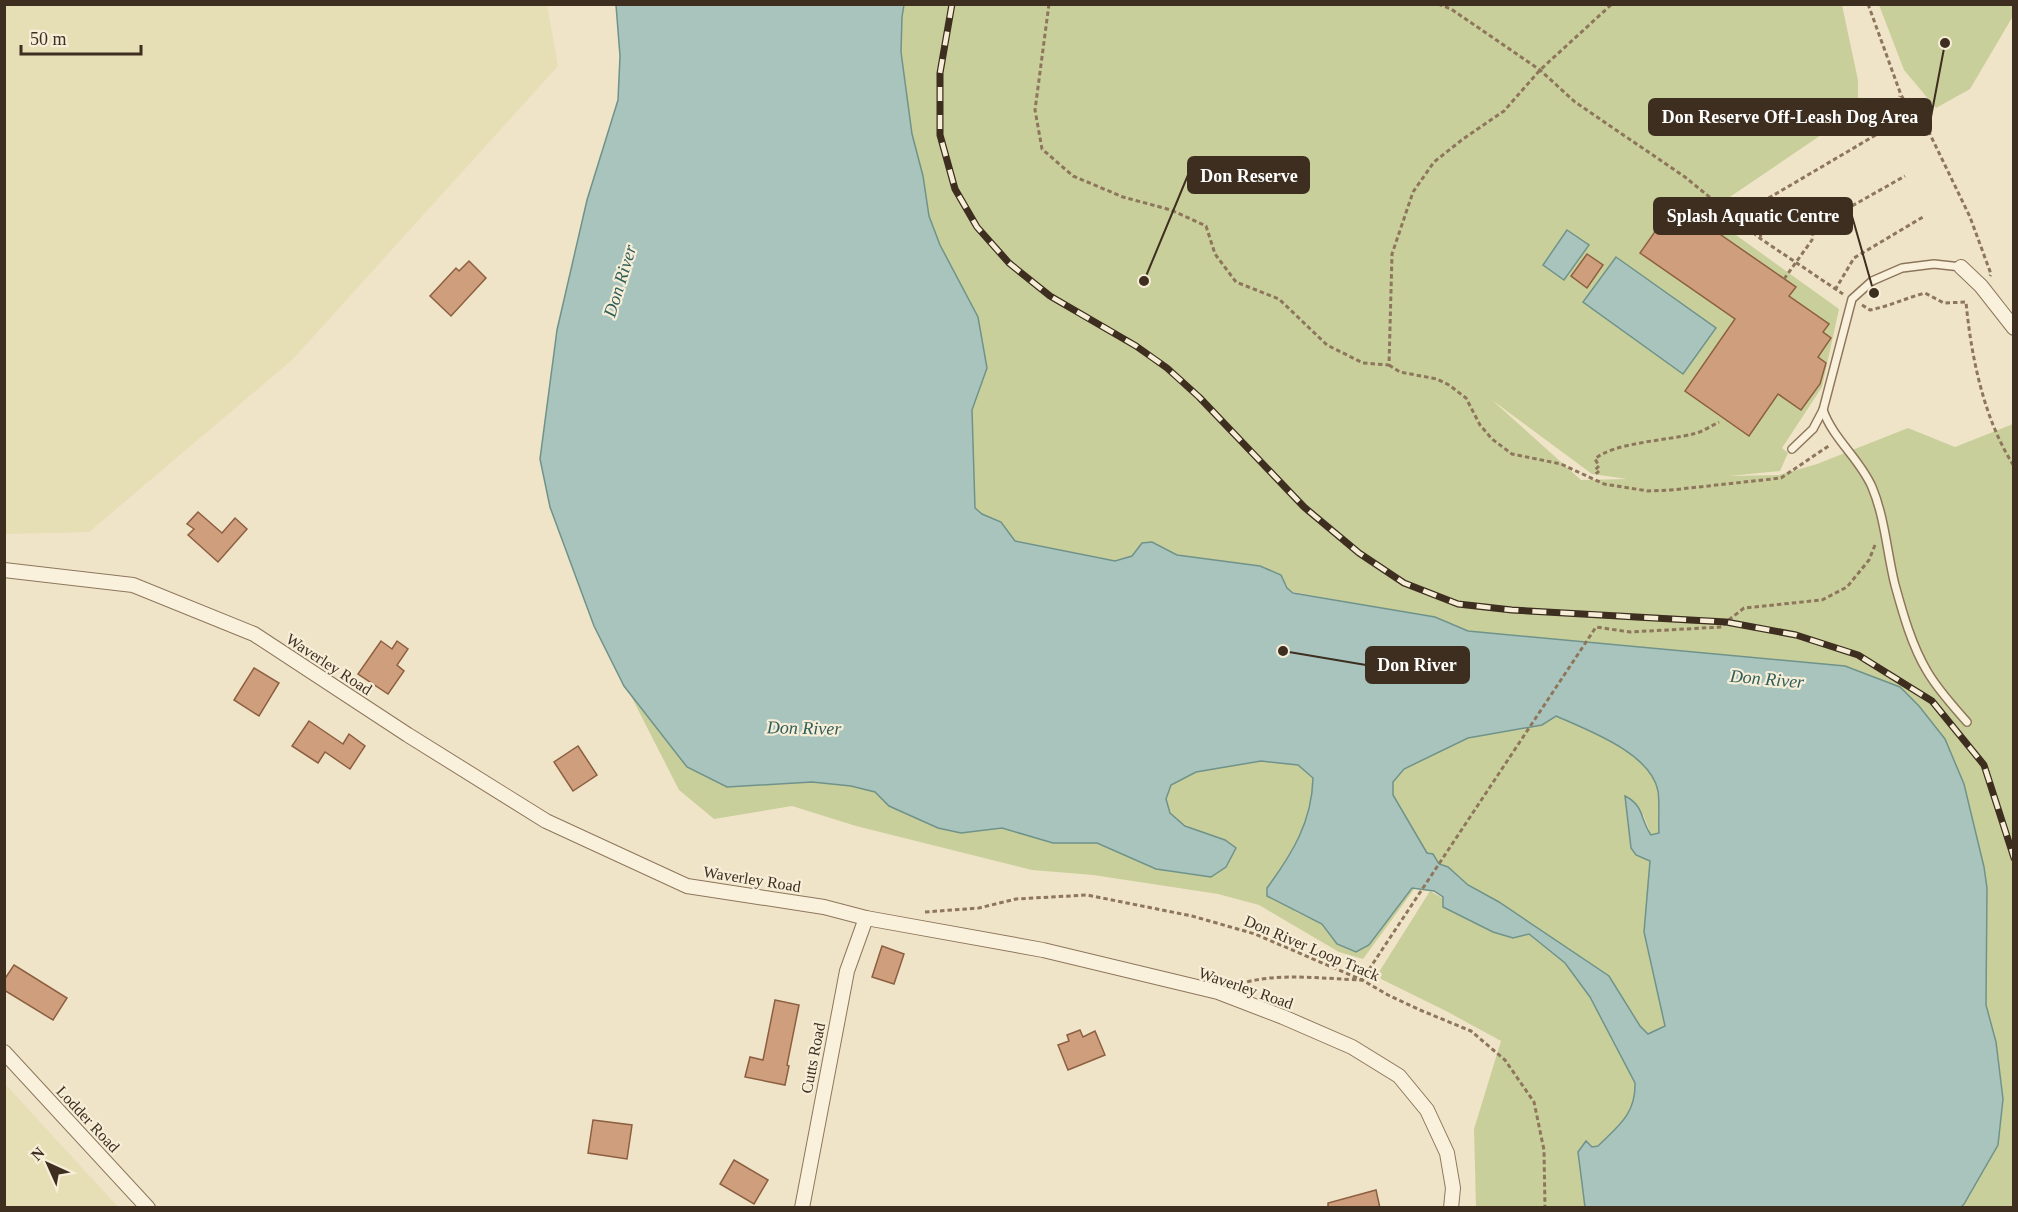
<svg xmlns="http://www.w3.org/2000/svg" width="2018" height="1212" viewBox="0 0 2018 1212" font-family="'Times New Roman',serif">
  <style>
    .farmland { fill: #e6deb5 }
    .green { fill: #c9cf9b; fill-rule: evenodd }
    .water { fill: #a9c4bc; stroke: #6f938a; stroke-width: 1.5; fill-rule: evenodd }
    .building { fill: #cf9f7d; stroke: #8d5f41; stroke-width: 1.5 }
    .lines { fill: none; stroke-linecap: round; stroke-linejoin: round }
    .service-casing { stroke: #8d765c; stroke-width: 10 }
    .minor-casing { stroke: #8d765c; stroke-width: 16 }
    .path { stroke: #8d765c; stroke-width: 3; stroke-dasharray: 4.5 3; stroke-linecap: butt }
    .service { stroke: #faf1dc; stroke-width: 7 }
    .minor { stroke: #faf1dc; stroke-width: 14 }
    .rail-casing { stroke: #3d2e20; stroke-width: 7 }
    .rail { stroke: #f7eed8; stroke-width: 4.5; stroke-dasharray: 14; stroke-linecap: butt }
    .labels { text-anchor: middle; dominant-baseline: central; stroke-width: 4.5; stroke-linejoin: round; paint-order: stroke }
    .street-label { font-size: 16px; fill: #3d2e20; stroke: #f7eed8 }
    .water-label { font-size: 18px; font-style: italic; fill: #2f5d5a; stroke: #f7eed8 }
    .leader { fill: none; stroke: #3d2e20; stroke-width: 2 }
    .callout-dot { fill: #3d2e20; stroke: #f7eed8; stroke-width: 2 }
    .callout { fill: #3d2e20; stroke: #3d2e20; stroke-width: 2 }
    .callout-label { font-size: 18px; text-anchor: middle; font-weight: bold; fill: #fff }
  </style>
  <rect width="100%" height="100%" fill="#f0e4c8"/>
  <g class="farmland">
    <path d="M4 5H547L558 66 292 360 89 532 5 534Z"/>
    <path d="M5 1084 118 1207H5Z"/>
  </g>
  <g class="green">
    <path d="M904 5H1842L1858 80V110L1718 205 1690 202 1839 309 1822 387 1782 448 1788 453 1780 471 1729 476 1779 475 1817 464 1908 428 1955 447 2013 424V1207H1960L1998 1145 2003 1099 1996 1042 1986 1005 1987 888 1984 867 1964 784 1945 739 1900 687 1845 666 1468 631 1435 617 1293 592 1287 588 1281 575 1260 566 1177 555 1152 542 1142 543 1132 556 1115 561 1015 541 1001 522 982 514 975 508 972 410 987 367 929 216 923 176 912 134 901 52 902 17ZM1492 400 1592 474 1627 479 1581 480Z"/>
    <path d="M1879 5H2013V16L1970 89 1936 108 1904 70Z"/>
    <path d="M630 694 687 767 727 787 812 782 851 786 875 792 889 806 938 828 961 833 1002 828 1053 843H1097L1123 853 1225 840C1207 833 1165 825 1166 798 1166 795 1169 788 1171 785L1196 772 1261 761 1298 765 1313 778C1313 791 1308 821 1303 833 1294 852 1280 871 1267 888L1296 912 1322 924 1337 944 1369 945 1412 887 1415 888 1363 959 1339 952 1259 905 1218 894 1093 875 1032 870 856 826 792 806 714 819 679 790Z"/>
    <path d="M1556 716C1586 730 1652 753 1658 791 1660 804 1658 819 1659 833L1651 835 1643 814 1636 855 1650 861 1644 932 1665 1027 1648 1034 1541 931 1499 902 1468 885 1448 867 1439 864 1433 854 1427 853 1393 795V782L1404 769 1468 738 1542 725Z"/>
    <path d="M1430 891 1513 938 1529 934 1565 963 1590 997 1635 1083V1099L1626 1117 1598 1146 1578 1152 1585 1207H1476L1474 1129 1501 1041 1446 1011 1381 979 1379 972Z"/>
  </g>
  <g class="water">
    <path d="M616 5H904L902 17 901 52 912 134 923 176 929 216 940 245 978 317 987 368 972 410 975 508 982 514 1001 522 1015 541 1115 561 1132 556 1142 543 1152 542 1177 555 1260 566 1281 575 1287 588 1293 593 1435 617 1468 631 1845 666 1900 687 1919 706 1945 739 1964 784 1984 867 1987 888 1986 1005 1996 1042 2003 1099 1998 1145 1964 1204 1960 1208 1585 1207 1578 1152 1586 1141 1592 1147 1598 1146C1618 1126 1636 1114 1635 1083L1590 997 1565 963 1529 934 1513 938 1493 932 1443 907V897L1434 891 1412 888 1369 945 1356 952 1337 944 1322 924 1267 896V888C1292 854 1312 822 1313 778L1298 765 1261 761 1196 772 1171 785 1166 799 1170 813 1185 826 1225 840 1236 848 1226 867 1211 877 1156 869 1097 843H1053L1002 828 961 833 938 828 889 806 875 792 851 786 812 782 727 787 687 767 624 686 594 626 550 507 540 459 557 330 587 200 618 100 620 56ZM1556 716C1587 730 1651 753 1658 791 1660 804 1658 819 1659 833L1651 835C1640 820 1645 806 1625 796L1631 848 1636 855 1650 861 1644 932 1665 1026 1648 1034 1640 1026 1609 976 1499 902 1468 885 1448 867 1439 864 1433 854 1427 853 1393 795V782L1404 769 1468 738 1542 725Z"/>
    <path d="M1567 230 1589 245 1564 280 1543 265Z"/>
    <path d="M1616 257 1716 328 1683 374 1583 302Z"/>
  </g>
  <g class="building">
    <path d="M1675 203 1796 287 1789 296 1829 324 1823 332 1831 338 1818 357 1826 363 1820 384 1801 410 1778 394 1749 436 1685 391 1735 319 1640 253Z"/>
    <path d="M1587 254 1603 265 1587 288 1571 276Z"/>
    <path d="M469 261 486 278 451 316 430 296 456 268 459 271Z"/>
    <path d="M198 512 222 533 235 518 247 529 218 562 188 535 194 529 187 524Z"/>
    <path d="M381 641 392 649 397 641 408 649 397 665 404 671 388 694 358 674Z"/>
    <path d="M254 668 279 683 259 716 234 700Z"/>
    <path d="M309 721 343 744 349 734 365 746 350 769 325 752 318 763 292 746Z"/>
    <path d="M578 746 597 775 573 791 554 762Z"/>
    <path d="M882 946 904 954 894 984 872 977Z"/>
    <path d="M14 965 67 998 53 1020 4 990V980Z"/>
    <path d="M775 1000 799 1005 787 1065 789 1066 785 1085 745 1077 750 1057 763 1060Z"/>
    <path d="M1080 1030 1083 1037 1095 1031 1105 1055 1068 1070 1058 1045 1069 1041 1067 1035Z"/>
    <path d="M593 1120 632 1125 627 1159 588 1153Z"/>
    <path d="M734 1160 768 1180 754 1204 720 1184Z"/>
    <path d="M1376 1190 1380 1208H1328V1203Z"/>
  </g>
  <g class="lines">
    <defs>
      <g id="service">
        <path d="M1823 410C1833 439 1860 459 1872 487 1885 518 1887 553 1895 585 1903 614 1912 646 1927 671 1938 690 1953 706 1967 722"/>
        <path d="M1792 449 1813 429 1823 410 1852 299 1872 281 1902 268 1934 264 1961 267"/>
      </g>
      <g id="minor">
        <path d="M1961 267 1981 286 2014 328"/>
        <path d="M4 570 133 585 254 634 408 735 546 821 687 886 824 907 866 918 1043 950 1218 992 1283 1017 1352 1047 1399 1076 1427 1110 1447 1153 1453 1188 1451 1208"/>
        <path d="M4 1052 148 1208"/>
        <path d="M802 1208 847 971 866 918"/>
      </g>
    </defs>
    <use href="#service" class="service-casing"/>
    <use href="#minor" class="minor-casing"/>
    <g class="path">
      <path d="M1049 4 1035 110 1042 149 1073 176 1123 197 1171 210 1206 226 1215 254 1236 282 1279 299 1327 345 1363 363 1389 365 1392 254 1413 192 1434 162 1463 139 1504 111 1540 70 1612 4"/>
      <path d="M1438 4 1451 9 1540 70 1575 102 1685 177 1761 239 1843 294"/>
      <path d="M1868 4 1901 95 1915 118 1927 128 1970 217 1991 274 1990 276"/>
      <path d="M1761 237 1755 217 1762 202 1891 126 1900 96"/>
      <path d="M1784 279 1812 240 1813 228 1905 176"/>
      <path d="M1835 290 1854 258 1923 217"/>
      <path d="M1862 305 1870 310C1890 306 1906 298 1925 293L1944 303 1966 302C1971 356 1984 420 2014 466"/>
      <path d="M1389 365 1400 372 1437 379 1449 385 1466 398 1480 425 1492 439 1512 454 1561 464 1604 484 1648 491 1671 490 1781 478 1830 445"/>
      <path d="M1599 471 1597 473 1595 470 1599 466 1595 459C1612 443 1669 440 1693 434 1702 432 1711 426 1719 422"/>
      <path d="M925 912 979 908 1016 899 1087 895 1192 916 1255 934 1362 980 1388 995 1420 1010 1471 1031 1505 1060 1534 1102 1544 1150 1545 1208"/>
      <path d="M1240 984C1275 972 1325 979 1362 980L1596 627 1630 632 1722 627 1726 622 1744 608 1822 600 1847 587 1869 560 1875 545"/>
    </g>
    <use href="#service" class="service"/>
    <use href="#minor" class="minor"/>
    <defs>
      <path id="rail" d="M952 4 940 73V135L955 189 977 227 1009 263 1050 296 1136 346 1167 368 1199 397 1304 507 1359 553 1404 583 1458 604 1512 610 1726 622 1796 635 1858 655 1932 701 1984 765 2014 858"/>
    </defs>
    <use href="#rail" class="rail-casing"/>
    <use href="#rail" class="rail"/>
  </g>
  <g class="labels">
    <g class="street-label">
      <text transform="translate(329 664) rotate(33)">Waverley Road</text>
      <text transform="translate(752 879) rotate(9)">Waverley Road</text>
      <text transform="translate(1312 948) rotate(23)">Don River Loop Track</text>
      <text transform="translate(1246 988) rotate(19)">Waverley Road</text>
      <text transform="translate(813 1058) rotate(-79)">Cutts Road</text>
      <text transform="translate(88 1119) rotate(47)">Lodder Road</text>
    </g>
    <g class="water-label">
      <text transform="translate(620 281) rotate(-73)">Don River</text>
      <text transform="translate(1767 679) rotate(5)">Don River</text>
      <text transform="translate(804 728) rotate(1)">Don River</text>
    </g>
  </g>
  <path class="leader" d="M1945 43L1931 117M1144 281L1188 175M1874 293L1852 216M1283 651L1366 665"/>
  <g class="callout-dot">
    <circle cx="1945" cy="43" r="6"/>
    <circle cx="1144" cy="281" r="6"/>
    <circle cx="1874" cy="293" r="6"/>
    <circle cx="1283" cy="651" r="6"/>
  </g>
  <g class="callout">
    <rect x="1649" y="99" width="282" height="36" rx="6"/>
    <rect x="1188" y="157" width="121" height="36" rx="6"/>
    <rect x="1654" y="198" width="198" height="36" rx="6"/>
    <rect x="1366" y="647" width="103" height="36" rx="6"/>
  </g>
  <g class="callout-label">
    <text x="1790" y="123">Don Reserve Off-Leash Dog Area</text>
    <text x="1249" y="182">Don Reserve</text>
    <text x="1753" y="222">Splash Aquatic Centre</text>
    <text x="1417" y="671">Don River</text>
  </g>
  <rect width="2018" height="1212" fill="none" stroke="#3d2e20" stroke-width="12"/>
  <g transform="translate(48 1164) rotate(315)" stroke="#f7eed8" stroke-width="4.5" paint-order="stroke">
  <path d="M0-4.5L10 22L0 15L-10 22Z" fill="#3d2e20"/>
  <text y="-9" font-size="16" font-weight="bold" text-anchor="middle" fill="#3d2e20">N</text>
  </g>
  <path d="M21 45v9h120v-9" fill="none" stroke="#3d2e20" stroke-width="3"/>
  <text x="30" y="45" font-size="18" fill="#3d2e20" stroke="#f7eed8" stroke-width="4.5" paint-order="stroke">50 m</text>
</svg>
